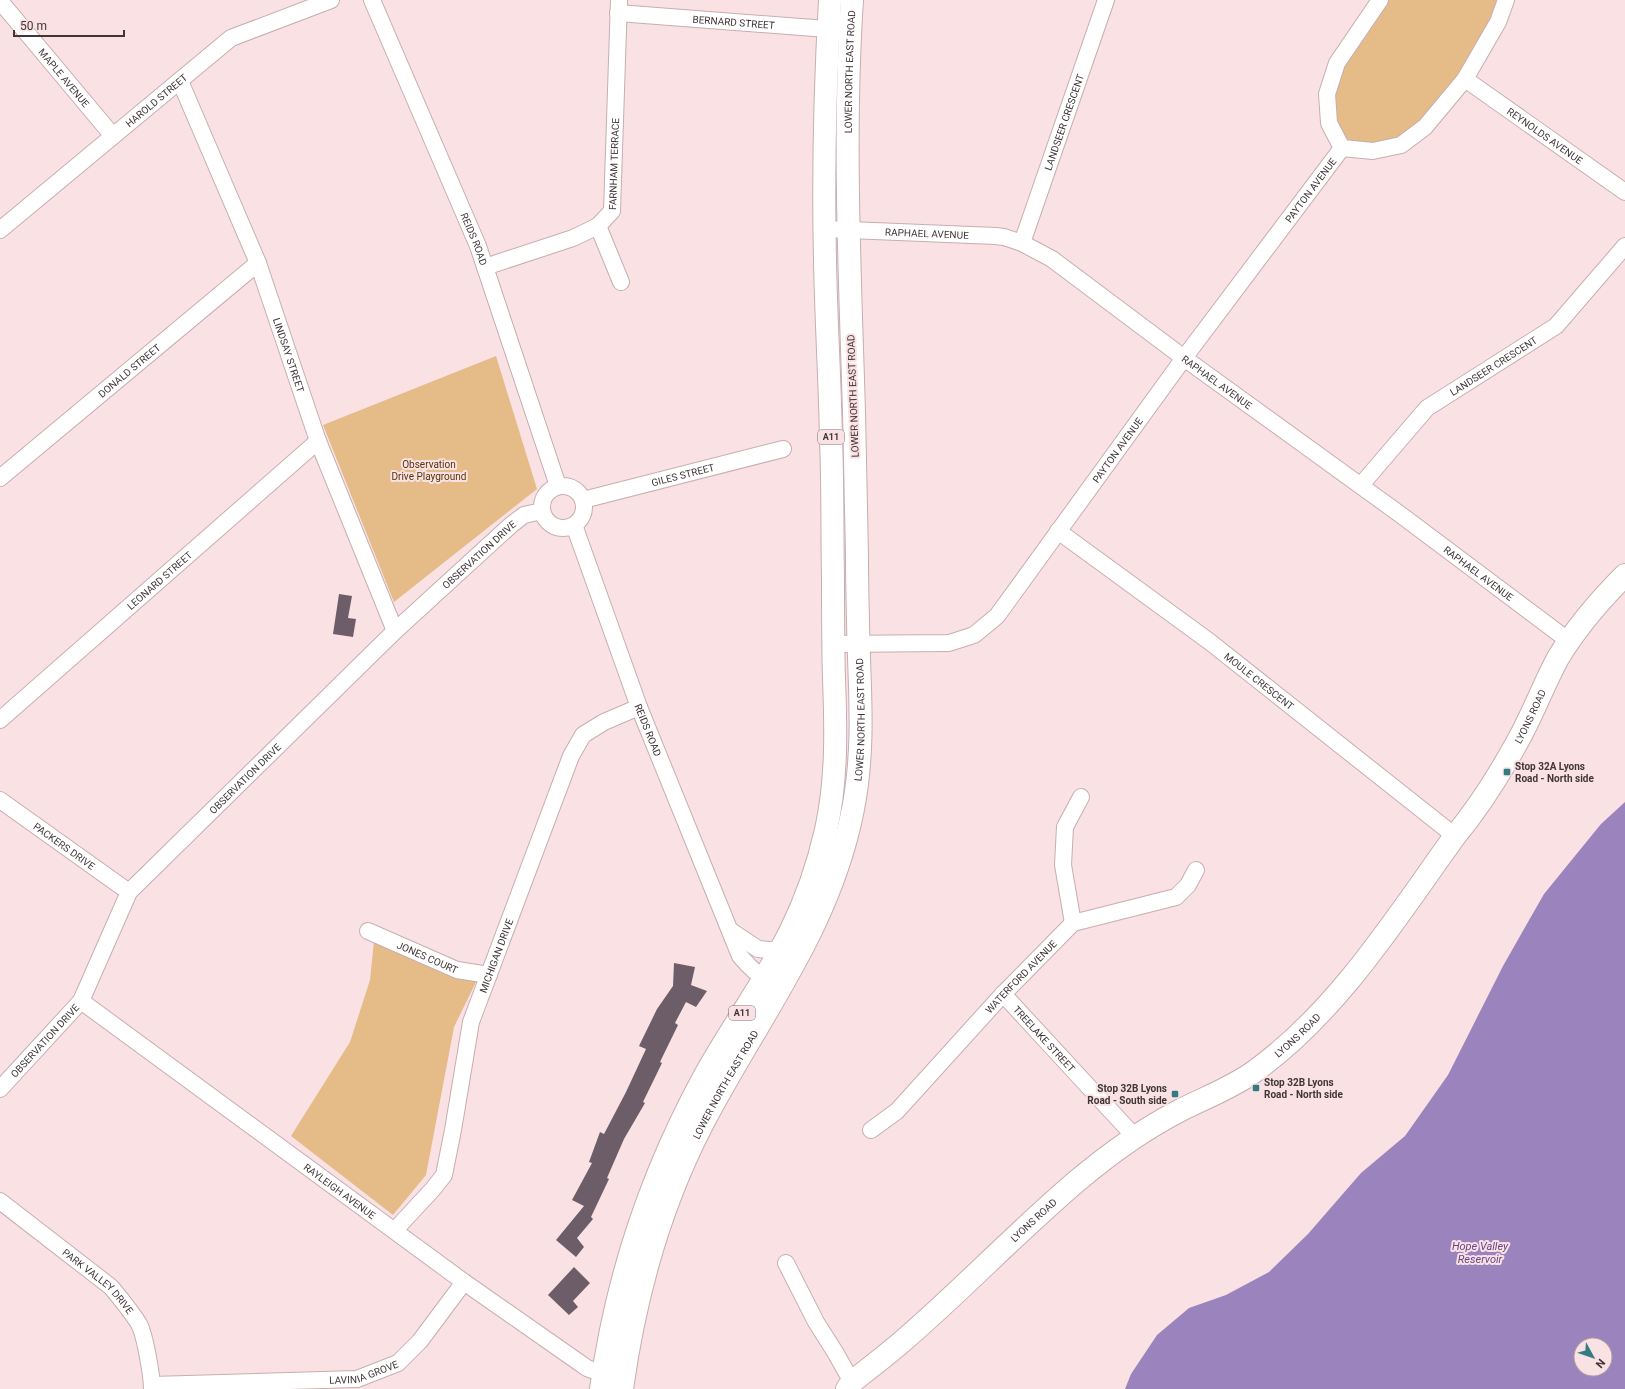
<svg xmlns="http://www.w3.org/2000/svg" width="1625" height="1389" viewBox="0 0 1625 1389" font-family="Roboto,sans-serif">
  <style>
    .green { fill: #e5bb87 }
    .water { fill: #9b83bd; fill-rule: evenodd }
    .building { fill: #6d5d69 }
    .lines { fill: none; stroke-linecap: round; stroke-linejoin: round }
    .street-casing { stroke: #c6aeb1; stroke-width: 18 }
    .secondary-casing { stroke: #c6aeb1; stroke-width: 24 }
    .primary-casing { stroke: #c6aeb1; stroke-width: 24 }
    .street { stroke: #fff; stroke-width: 16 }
    .secondary { stroke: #fff; stroke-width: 22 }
    .primary { stroke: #fff; stroke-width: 22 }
    .poi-dot { fill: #347c84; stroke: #fae1e4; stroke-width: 1.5 }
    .labels { text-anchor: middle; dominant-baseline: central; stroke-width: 4; stroke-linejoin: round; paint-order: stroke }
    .shield { fill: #fae1e4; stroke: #78696c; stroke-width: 1 }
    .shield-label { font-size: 9px; font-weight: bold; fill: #403638 }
    .street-label { font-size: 10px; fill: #403638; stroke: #fae1e4 }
    .park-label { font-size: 10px; fill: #533508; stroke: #fae1e4 }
    .poi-label { font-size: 10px; font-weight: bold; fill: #403638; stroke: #fae1e4; text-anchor: start }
    .water-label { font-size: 11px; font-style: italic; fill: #65458d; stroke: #fae1e4 }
  </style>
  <rect width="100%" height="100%" fill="#fae1e4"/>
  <g class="green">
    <path d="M1380 0H1506L1465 79 1401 145 1342 148 1329 123 1337 63Z"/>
    <path d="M496 356 537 489 394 602 323 425Z"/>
    <path d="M374 941 476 982 454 1027 426 1175 393 1215 291 1136 350 1042 370 980Z"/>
  </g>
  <path class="water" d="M1625 802V1389H1125L1131 1374 1157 1335 1189 1308 1226 1295 1269 1272 1308 1234 1361 1173 1405 1136 1448 1075 1503 966 1544 894 1601 824ZM1581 1345H1605V1369H1581Z"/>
  <g class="building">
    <path d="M339 594 352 596 348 618 356 619 353 637 333 634Z"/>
    <path d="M674 963 695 967 691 985 707 991 696 1007 686 1002 675 1023 678 1025 660 1062 662 1063 643 1102 645 1103 624 1139 607 1178 609 1179 591 1217 593 1219 577 1238 584 1247 576 1257 556 1240 584 1206 572 1200 592 1163 589 1162 600 1132 604 1134 626 1092 646 1049 639 1046 657 1009 673 986Z"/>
    <path d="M574 1267 590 1283 573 1301 578 1307 569 1315 548 1295Z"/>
  </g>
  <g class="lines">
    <defs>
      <g id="street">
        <path id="s1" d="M372 0 478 246 558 486"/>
        <path id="s2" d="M0 1 113 136"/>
        <path id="s3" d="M618 13 840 30"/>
        <path id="s4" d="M1465 79 1625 192"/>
        <path id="s5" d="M180 81 258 263 318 441 395 631"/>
        <path d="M1342 148 1373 151 1401 145 1425 127 1465 79 1498 22 1506 0"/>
        <path d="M1342 148 1329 123 1327 94 1337 63 1380 0"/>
        <path d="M598 226 621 282"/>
        <path id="s6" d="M825 229 996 236 1004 237 1022 243 1052 259 1184 358 1401 515 1569 641"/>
        <path id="s7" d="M0 230 231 38 331 0"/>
        <path id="s8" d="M1022 243 1106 0"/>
        <path id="s9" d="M485 267 573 238 598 226 612 211 619 0"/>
        <path id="s10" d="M0 478 258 263"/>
        <path id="s11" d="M1361 485 1427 408 1556 326 1625 246"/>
        <circle cx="563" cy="507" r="21"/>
        <path id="s12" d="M583 500 783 449"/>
        <path id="s13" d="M574 525 639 707 740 956C750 968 760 977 773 985"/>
        <path id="s14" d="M1058 531 1210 642 1455 836"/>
        <path id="s15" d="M833 644 949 643 974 635 997 616 1184 358 1342 148"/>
        <path id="s16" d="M0 720 318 441"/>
        <path id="s17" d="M0 800 129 892"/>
        <path d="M1073 923 1063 865 1065 827 1081 797"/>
        <path id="s18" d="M368 931 457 970 489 975"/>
        <path d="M731 931 758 949 780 951"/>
        <path id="s19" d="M1003 994 1135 1137"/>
        <path id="s20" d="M81 1001 464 1282 577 1361 587 1368 603 1374"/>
        <path id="s21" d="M0 1089 81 1001 129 892 395 631 511 525 524 515 542 511"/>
        <path id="s22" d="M871 1130 897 1111 1003 994 1073 923 1176 897 1188 885 1196 870"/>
        <path id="s23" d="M0 1201 111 1287C121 1299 131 1311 139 1324 145 1335 152 1376 152 1389"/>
        <path id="s24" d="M395 1230 433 1189 444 1175 453 1130 471 1022 571 756 583 735 604 722 639 707"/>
        <path d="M786 1263 816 1322 835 1352 852 1382"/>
        <path id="s25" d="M152 1385 357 1379 398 1363 420 1341 464 1282"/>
      </g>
      <g id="secondary">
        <path id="s26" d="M847 1389 852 1382C869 1368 887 1355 904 1340 963 1289 1017 1232 1077 1181 1108 1155 1142 1130 1179 1111 1204 1098 1232 1088 1255 1071 1339 1010 1395 919 1455 836 1480 806 1501 772 1520 737 1534 711 1544 684 1558 658 1576 628 1600 600 1625 575"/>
      </g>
      <g id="primary">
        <path d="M601 1389C616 1279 652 1172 705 1075 732 1027 765 981 790 932 806 900 818 865 826 830 837 780 836 730 834 679 833 645 833 612 833 578 832 532 833 486 831 441 830 380 826 320 825 260 823 173 825 87 830 0"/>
        <path id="s27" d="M622 1389C635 1295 660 1205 704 1121 759 1016 830 928 853 809 863 758 861 710 859 658 858 624 857 590 857 557 856 509 855 460 854 412 850 275 843 137 852 0"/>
      </g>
    </defs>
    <use href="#street" class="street-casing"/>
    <use href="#secondary" class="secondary-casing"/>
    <use href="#primary" class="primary-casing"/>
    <use href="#street" class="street"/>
    <use href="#secondary" class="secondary"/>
    <use href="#primary" class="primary"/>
  </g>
  <g class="poi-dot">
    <rect x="1503" y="768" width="8" height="8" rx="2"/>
    <rect x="1252" y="1084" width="8" height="8" rx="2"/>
    <rect x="1171" y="1090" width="8" height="8" rx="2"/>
  </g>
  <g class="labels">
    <g class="shield">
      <rect x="818" y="430" width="26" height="14" rx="3"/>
      <rect x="729" y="1006" width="26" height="14" rx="3"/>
    </g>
    <g class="shield-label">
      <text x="831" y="437">A11</text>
      <text x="742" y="1013">A11</text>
    </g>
    <g class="street-label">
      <text stroke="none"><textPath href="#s3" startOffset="116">BERNARD STREET</textPath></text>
      <text stroke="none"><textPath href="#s27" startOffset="1367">LOWER NORTH EAST ROAD</textPath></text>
      <text stroke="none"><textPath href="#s2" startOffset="100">MAPLE AVENUE</textPath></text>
      <text stroke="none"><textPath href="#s7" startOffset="203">HAROLD STREET</textPath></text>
      <text stroke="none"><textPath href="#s8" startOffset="128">LANDSEER CRESCENT</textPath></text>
      <text stroke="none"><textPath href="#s4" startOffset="98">REYNOLDS AVENUE</textPath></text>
      <text stroke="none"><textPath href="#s9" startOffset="188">FARNHAM TERRACE</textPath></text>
      <text stroke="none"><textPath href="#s15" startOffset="701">PAYTON AVENUE</textPath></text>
      <text stroke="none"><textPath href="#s6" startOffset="102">RAPHAEL AVENUE</textPath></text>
      <text stroke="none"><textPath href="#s1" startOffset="260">REIDS ROAD</textPath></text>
      <text stroke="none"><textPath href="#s5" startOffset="295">LINDSAY STREET</textPath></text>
      <text stroke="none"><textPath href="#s11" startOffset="180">LANDSEER CRESCENT</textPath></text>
      <text stroke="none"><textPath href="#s10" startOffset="168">DONALD STREET</textPath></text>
      <text stroke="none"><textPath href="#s6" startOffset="438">RAPHAEL AVENUE</textPath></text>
      <text transform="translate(853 396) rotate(-92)">LOWER NORTH EAST ROAD</text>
      <text stroke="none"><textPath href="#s15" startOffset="377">PAYTON AVENUE</textPath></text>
      <text stroke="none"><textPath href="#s12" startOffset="103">GILES STREET</textPath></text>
      <text stroke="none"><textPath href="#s21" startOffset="725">OBSERVATION DRIVE</textPath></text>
      <text stroke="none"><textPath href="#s6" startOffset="762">RAPHAEL AVENUE</textPath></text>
      <text stroke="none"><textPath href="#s16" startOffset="212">LEONARD STREET</textPath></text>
      <text stroke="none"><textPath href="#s14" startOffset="251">MOULE CRESCENT</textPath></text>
      <text stroke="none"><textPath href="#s26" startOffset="972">LYONS ROAD</textPath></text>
      <text stroke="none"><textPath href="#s27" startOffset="719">LOWER NORTH EAST ROAD</textPath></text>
      <text stroke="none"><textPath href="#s13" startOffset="218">REIDS ROAD</textPath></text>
      <text stroke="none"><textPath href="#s21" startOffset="401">OBSERVATION DRIVE</textPath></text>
      <text stroke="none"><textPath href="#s17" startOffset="79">PACKERS DRIVE</textPath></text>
      <text stroke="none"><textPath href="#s18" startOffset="65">JONES COURT</textPath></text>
      <text stroke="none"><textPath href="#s24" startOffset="300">MICHIGAN DRIVE</textPath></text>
      <text stroke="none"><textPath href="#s22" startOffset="215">WATERFORD AVENUE</textPath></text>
      <text stroke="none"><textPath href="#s26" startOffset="576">LYONS ROAD</textPath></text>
      <text stroke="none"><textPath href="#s19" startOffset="61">TREELAKE STREET</textPath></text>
      <text stroke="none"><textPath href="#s21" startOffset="66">OBSERVATION DRIVE</textPath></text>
      <text stroke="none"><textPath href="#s27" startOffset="324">LOWER NORTH EAST ROAD</textPath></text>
      <text stroke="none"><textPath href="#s20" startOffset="321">RAYLEIGH AVENUE</textPath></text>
      <text stroke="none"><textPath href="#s26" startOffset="252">LYONS ROAD</textPath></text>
      <text stroke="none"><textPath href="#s23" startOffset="127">PARK VALLEY DRIVE</textPath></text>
      <text stroke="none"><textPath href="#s25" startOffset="213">LAVINIA GROVE</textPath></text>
    </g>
    <g class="park-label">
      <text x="429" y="464">Observation<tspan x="429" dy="12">Drive Playground</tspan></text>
    </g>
    <g class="poi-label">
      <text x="1515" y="766">Stop 32A Lyons<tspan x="1515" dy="12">Road - North side</tspan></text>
      <text x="1264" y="1082">Stop 32B Lyons<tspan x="1264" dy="12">Road - North side</tspan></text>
      <text x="1167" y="1088" text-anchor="end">Stop 32B Lyons<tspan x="1167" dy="12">Road - South side</tspan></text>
    </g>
    <g class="water-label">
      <text x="1480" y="1246">Hope Valley<tspan x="1480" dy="13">Reservoir</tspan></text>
    </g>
  </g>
  <g transform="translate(1593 1357) rotate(130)"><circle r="19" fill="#fae1e4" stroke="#b09d9f"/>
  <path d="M0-3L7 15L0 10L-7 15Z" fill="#347c84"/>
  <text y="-6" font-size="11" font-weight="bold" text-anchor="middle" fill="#403638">N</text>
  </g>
  <path d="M14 30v6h110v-6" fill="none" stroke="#403638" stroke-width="2"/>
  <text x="20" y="30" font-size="12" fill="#403638" stroke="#fae1e4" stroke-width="3" paint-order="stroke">50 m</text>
</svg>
